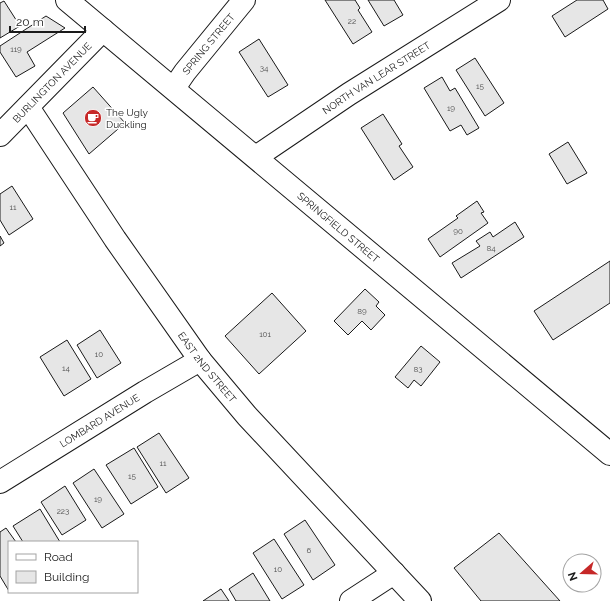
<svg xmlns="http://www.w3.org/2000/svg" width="610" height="601" viewBox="0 0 610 601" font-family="Raleway,sans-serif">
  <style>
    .building { fill: #e6e6e6; stroke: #1a1a1a }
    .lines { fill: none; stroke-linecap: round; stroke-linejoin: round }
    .street-casing { stroke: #1a1a1a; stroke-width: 24 }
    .secondary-casing { stroke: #1a1a1a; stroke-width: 24 }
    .street { stroke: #fff; stroke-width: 22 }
    .secondary { stroke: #fff; stroke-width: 22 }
    .labels { text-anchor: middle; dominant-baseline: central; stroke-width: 3; stroke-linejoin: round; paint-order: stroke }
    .number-label { font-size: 8px; fill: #4d4d4d }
    .street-label { font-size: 10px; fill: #1a1a1a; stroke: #fff }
    .poi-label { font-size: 10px; fill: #1a1a1a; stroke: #fff; text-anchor: start }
  </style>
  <rect width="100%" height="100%" fill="#fff"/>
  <g class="building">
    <path d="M325 0H355L360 8 358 10 372 32 353 44Z"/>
    <path d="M368 0H394L403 15 384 26Z"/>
    <path d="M577 0H603L608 9 565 37 552 16Z"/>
    <path d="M4 1 20 26 0 38V3Z"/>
    <path d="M46 16 65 28 27 52 35 66 16 77 0 52V46Z"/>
    <path d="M259 39 288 85 268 97 239 52Z"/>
    <path d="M475 58 504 103 485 116 456 70Z"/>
    <path d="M442 77 450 91 455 88 479 128 467 135 461 125 450 131 424 88Z"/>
    <path d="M93 87 125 123 89 154 63 113Z"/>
    <path d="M383 114 402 144 399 146 413 167 394 180 361 128Z"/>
    <path d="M568 142 587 173 567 184 549 154Z"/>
    <path d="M12 186 33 219 9 235 0 220V194Z"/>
    <path d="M477 201 484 212 481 213 488 223 440 257 428 239 458 218 456 216Z"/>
    <path d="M515 222 524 237 461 278 452 263 480 246 476 241 490 232 493 237Z"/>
    <path d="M0 236 4 243 0 246Z"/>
    <path d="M610 261V303L553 340 534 311Z"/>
    <path d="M365 289 379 302 376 306 385 315 371 330 362 321 348 335 334 321Z"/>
    <path d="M272 293 306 331 259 374 225 336Z"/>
    <path d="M100 330 121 363 97 378 77 345Z"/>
    <path d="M67 340 91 379 64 396 40 357Z"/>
    <path d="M421 346 440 362 421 386 414 380 408 388 395 377Z"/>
    <path d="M159 433 189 478 166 493 137 447Z"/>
    <path d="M134 448 158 487 131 504 106 465Z"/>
    <path d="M94 469 124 514 102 528 73 483Z"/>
    <path d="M65 486 86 520 62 535 41 502Z"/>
    <path d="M40 509 60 542H23L13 526Z"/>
    <path d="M305 520 335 565 313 580 284 534Z"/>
    <path d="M6 528 16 542H9V591L0 576V532Z"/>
    <path d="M499 533 560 601H481L454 568Z"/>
    <path d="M274 539 304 585 282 599 253 553Z"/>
    <path d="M253 573 270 601H236L229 589Z"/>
    <path d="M221 589 229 601H203Z"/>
  </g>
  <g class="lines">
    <defs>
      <g id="street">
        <path id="s1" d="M174 88 185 72 244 0"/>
        <path id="s2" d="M28 107 115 239 200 360 247 416 420 601"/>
        <path id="s3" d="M0 135 103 30"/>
        <path id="s4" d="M256 157 349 94 499 0"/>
        <path id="s5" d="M0 482 145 392 200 360"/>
        <path d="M351 601 394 573"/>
      </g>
      <g id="secondary">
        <path id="s6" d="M67 0 610 454"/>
      </g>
    </defs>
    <use href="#street" class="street-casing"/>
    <use href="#secondary" class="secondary-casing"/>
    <use href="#street" class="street"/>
    <use href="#secondary" class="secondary"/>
  </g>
  <defs>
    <symbol id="cafe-disc" viewBox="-11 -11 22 22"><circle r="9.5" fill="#c62828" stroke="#fff"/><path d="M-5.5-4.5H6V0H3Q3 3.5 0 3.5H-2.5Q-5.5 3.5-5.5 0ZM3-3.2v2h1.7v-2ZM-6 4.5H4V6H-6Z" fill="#fff"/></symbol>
  </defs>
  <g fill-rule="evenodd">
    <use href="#cafe-disc" x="83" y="108" width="20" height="20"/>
  </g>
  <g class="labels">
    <g class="number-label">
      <text x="352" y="21">22</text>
      <text x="16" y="49">119</text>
      <text x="264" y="68">34</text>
      <text x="480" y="86">15</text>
      <text x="451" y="108">19</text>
      <text x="13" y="207">11</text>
      <text x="458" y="231">90</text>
      <text x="491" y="248">84</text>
      <text x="362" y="311">89</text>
      <text x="265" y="334">101</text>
      <text x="99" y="354">10</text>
      <text x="66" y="368">14</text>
      <text x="418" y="369">83</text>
      <text x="163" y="463">11</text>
      <text x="132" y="476">15</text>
      <text x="98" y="499">19</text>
      <text x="63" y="511">223</text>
      <text x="309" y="550">6</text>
      <text x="278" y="569">10</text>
    </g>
    <g class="street-label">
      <text stroke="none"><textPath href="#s1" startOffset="56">SPRING STREET</textPath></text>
      <text stroke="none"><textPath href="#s4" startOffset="144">NORTH VAN LEAR STREET</textPath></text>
      <text stroke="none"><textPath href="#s3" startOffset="74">BURLINGTON AVENUE</textPath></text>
      <text stroke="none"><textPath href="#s6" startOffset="354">SPRINGFIELD STREET</textPath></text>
      <text stroke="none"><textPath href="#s2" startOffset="316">EAST 2ND STREET</textPath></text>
      <text stroke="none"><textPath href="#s5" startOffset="117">LOMBARD AVENUE</textPath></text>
    </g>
    <g class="poi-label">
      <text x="106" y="112">The Ugly<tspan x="106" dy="12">Duckling</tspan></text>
    </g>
  </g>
  <rect x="8" y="541" width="130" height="52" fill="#ffffff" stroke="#a3a3a3"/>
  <rect x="16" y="554" width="20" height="6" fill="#ffffff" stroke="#a3a3a3"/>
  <text x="44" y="561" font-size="12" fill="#1a1a1a">Road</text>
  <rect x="16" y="571" width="20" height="12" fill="#e6e6e6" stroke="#a3a3a3"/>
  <text x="44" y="581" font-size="12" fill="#1a1a1a">Building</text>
  <g transform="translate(582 573) rotate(250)"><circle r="19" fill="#ffffff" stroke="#a3a3a3"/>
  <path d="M0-3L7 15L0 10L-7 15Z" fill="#c62828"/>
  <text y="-6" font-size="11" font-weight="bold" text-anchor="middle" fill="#1a1a1a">N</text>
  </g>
  <path d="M10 26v6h75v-6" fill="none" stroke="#1a1a1a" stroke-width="2"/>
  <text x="16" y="26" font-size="12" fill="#1a1a1a" stroke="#ffffff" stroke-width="3" paint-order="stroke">20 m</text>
</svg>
